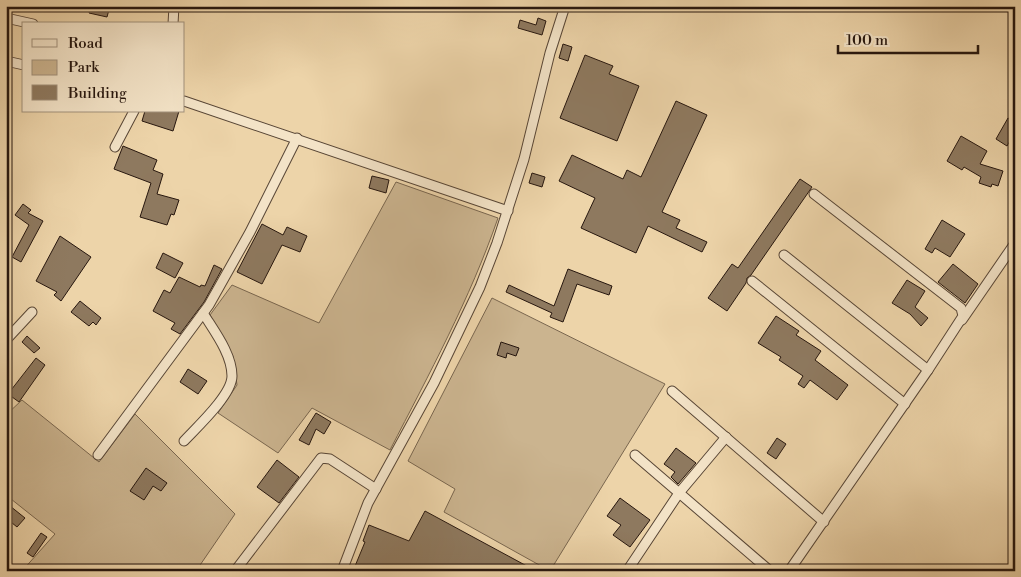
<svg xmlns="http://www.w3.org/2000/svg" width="1021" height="577" viewBox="0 0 1021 577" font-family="'Libre Bodoni',serif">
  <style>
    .green { fill: #cbb48f; stroke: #79664f }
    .building { fill: #8e795f; stroke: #27170f }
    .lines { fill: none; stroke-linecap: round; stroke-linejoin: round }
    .street-casing { stroke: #584636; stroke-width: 11 }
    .street { stroke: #f3e3c7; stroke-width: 9 }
  </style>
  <rect width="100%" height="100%" fill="#edd4a9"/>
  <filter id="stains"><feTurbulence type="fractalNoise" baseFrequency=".004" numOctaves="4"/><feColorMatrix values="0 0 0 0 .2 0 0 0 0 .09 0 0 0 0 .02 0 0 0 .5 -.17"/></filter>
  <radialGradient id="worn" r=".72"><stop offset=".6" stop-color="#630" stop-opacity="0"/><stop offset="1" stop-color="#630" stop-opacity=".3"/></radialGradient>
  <g class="green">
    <path d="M396 182 498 218C470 299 429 374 390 450L312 408 278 453 218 413 237 385 233 356 210 315 232 285 319 323Z"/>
    <path d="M492 298 665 384 550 571 444 512 455 489 408 461Z"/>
    <path d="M22 400 99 462 135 414 235 514 196 571H22L55 534 6 495V415Z"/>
  </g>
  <g class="building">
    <path d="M91 6H110L107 17 89 13Z"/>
    <path d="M538 18 546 21 542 35 518 28 520 20 536 25Z"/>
    <path d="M563 44 572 47 568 61 559 58Z"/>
    <path d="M585 55 613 66 609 74 639 86 617 141 560 118Z"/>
    <path d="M676 101 707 115 662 212 680 220 676 228 707 242 702 252 648 226 636 253 581 228 595 198 559 181 572 155 623 179 627 170 641 177Z"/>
    <path d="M145 111H179L173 131 142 121Z"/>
    <path d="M1008 118 1015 122V141L1011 139 1007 146 996 139Z"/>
    <path d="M961 136 987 151 980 164 1003 171 998 186 992 184 991 187 979 183 981 177 964 167 962 170 947 161Z"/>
    <path d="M123 146 157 160 153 170 163 174 157 194 179 200 174 215 171 214 167 225 140 217 151 183 114 169Z"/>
    <path d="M532 173 545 177 542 187 529 183Z"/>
    <path d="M372 176 389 180 386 193 369 188Z"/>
    <path d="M800 179 812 187 751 275 747 278 746 283 727 311 708 298 732 264 738 268Z"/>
    <path d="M23 204 31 210 28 213 43 221 21 262 12 257 29 225 15 215Z"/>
    <path d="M942 220 965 234 950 257 935 248 932 253 925 249Z"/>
    <path d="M262 224 283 235 287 227 307 236 300 252 282 245 262 284 237 272Z"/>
    <path d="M60 236 91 257 61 301 54 295 57 292 36 281Z"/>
    <path d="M163 253 183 263 175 278 156 268Z"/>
    <path d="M953 264 978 284 965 303 938 282Z"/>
    <path d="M214 265 222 269 204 302 180 334 171 329 175 323 153 311 164 290 170 293 179 277 200 287 201 285 205 286Z"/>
    <path d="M568 269 612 286 609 295 577 284 563 322 550 317 552 313 506 292 509 285 554 306Z"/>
    <path d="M907 280 925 291 915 307 928 318 921 326 910 314 892 303Z"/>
    <path d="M80 301 101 318 96 325 93 322 89 326 71 312Z"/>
    <path d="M776 316 799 331 796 335 821 351 815 360 848 385 837 400 810 380 804 388 798 384 803 376 779 360 781 357 758 343Z"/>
    <path d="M27 336 40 348 34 353 22 342Z"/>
    <path d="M501 342 519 348 516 356 507 353 506 358 497 355Z"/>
    <path d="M36 358 45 365 19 402 8 394Z"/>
    <path d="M188 369 207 381 198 394 180 382Z"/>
    <path d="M316 413 331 422 324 434 316 429 309 445 299 440Z"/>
    <path d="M777 438 786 444 776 459 767 453Z"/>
    <path d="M676 448 696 463 678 484 671 477 675 472 664 464Z"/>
    <path d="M277 460 299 477 279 503 257 487Z"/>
    <path d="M146 468 167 483 161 491 153 486 144 500 130 491Z"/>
    <path d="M620 498 650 520 630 547 613 535 621 525 607 516Z"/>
    <path d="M10 506 25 518 17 527 6 518V511Z"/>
    <path d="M425 511 536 571H353L365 542 363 541 369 525 409 541Z"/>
    <path d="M41 533 47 537 33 557 27 553Z"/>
  </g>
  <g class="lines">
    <defs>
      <g id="street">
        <path d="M6 18 33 24"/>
        <path d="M173 24 174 6"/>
        <path d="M6 61 24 65"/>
        <path d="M184 101 508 211"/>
        <path d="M115 147 134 111"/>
        <path d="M784 255 928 370"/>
        <path d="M752 281 905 404"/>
        <path d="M962 320 1015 243"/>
        <path d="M6 340 32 312"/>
        <path d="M672 391 824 522"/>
        <path d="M184 441C196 428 232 395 232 376 232 354 214 331 203 313"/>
        <path d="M98 455 209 305 250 232 297 138"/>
        <path d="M635 455 770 571"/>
        <path d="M235 571 321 458 330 459 376 489"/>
        <path d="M342 571 368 503 434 383 480 287 497 243 524 159 550 53 565 6"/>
        <path d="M627 571 679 493 726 437"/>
        <path d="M789 571 928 370 963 316 961 308 814 194"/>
      </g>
    </defs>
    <use href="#street" class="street-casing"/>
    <use href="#street" class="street"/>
  </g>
  <rect width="1021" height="577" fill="none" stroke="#edd4a9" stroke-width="25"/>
  <rect x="8" y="8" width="1006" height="562" fill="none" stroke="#27170f" stroke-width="2.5"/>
  <rect x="12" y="12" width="996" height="552" fill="none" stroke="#27170f"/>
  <rect x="22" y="22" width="162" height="90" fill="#f3e3c7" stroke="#a1917d"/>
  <rect x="32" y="39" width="25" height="8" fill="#f3e3c7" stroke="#a1917d"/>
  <text x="68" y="48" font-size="15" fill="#27170f">Road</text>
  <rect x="32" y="60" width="25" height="15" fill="#cbb48f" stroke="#a1917d"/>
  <text x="68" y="72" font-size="15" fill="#27170f">Park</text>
  <rect x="32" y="85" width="25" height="15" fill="#8e795f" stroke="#a1917d"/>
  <text x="68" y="98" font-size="15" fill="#27170f">Building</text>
  <path d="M838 45v8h140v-8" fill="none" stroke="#27170f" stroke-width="2.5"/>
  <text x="846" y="45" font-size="15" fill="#27170f" stroke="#f3e3c7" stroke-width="4" paint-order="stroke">100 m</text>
  <rect width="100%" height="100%" filter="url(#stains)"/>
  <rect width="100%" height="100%" fill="url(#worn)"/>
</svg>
